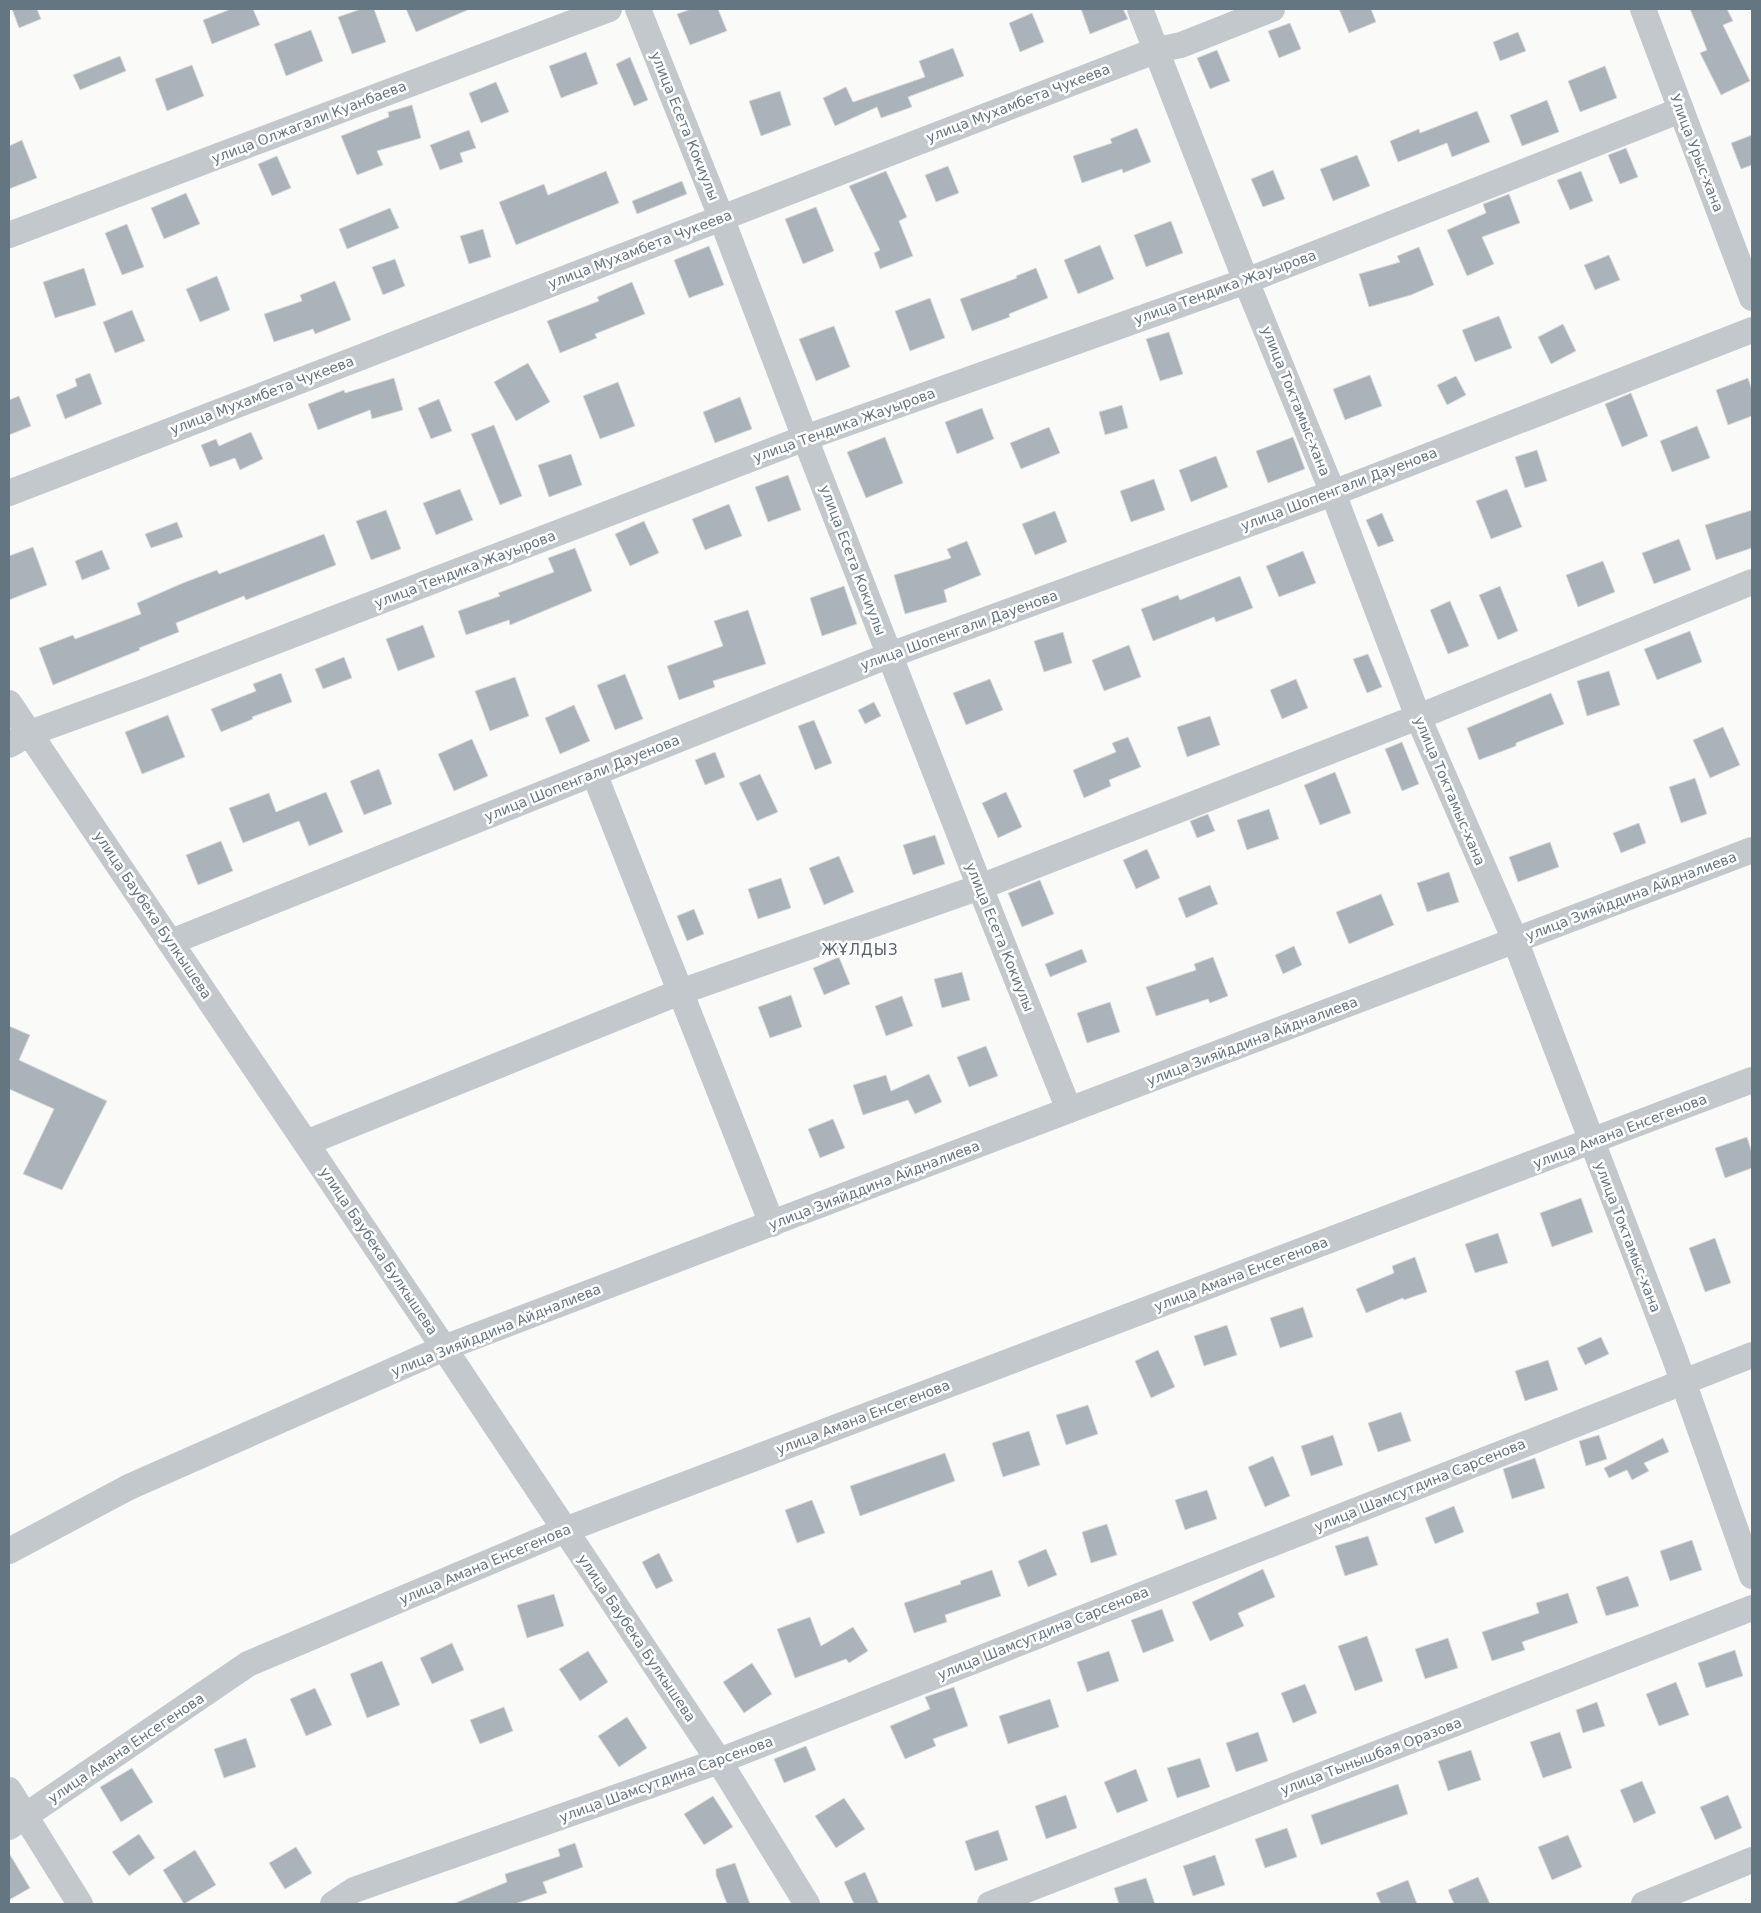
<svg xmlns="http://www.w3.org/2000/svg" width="1761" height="1913" viewBox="0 0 1761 1913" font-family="'DejaVu Sans',sans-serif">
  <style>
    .building { fill: #aab3b9; stroke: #dcdcda }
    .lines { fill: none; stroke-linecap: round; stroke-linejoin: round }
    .minor { stroke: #c3c8cc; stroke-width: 26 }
    .labels { text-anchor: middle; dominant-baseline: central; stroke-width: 5; stroke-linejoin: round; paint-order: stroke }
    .street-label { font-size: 14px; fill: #657683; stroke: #fff }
    .neighbourhood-label { font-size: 15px; letter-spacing: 1px; fill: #57646e; stroke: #fff }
  </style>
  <rect width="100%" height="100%" fill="#fafaf8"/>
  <g class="building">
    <path d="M12 9H37L41 19 19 28Z"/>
    <path d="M231 9H253L260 25 212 44 203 20Z"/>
    <path d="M361 9H374L386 42 352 54 338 17Z"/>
    <path d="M406 9H470L416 32Z"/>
    <path d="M691 9H718L727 31 690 45 677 14Z"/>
    <path d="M1081 9H1123L1128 19 1090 34Z"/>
    <path d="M1339 9H1371L1376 22 1349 33Z"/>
    <path d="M1690 9H1727L1733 21 1723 25 1750 81 1721 95 1700 53 1707 50Z"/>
    <path d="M1032 13 1044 42 1020 52 1009 23Z"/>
    <path d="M1290 23 1301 49 1279 58 1268 31Z"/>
    <path d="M311 30 323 61 286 76 274 44Z"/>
    <path d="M1518 32 1526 51 1500 61 1493 42Z"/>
    <path d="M953 48 964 76 908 97 912 107 881 118 877 107 835 126 823 98 846 87 853 102 925 77 919 61Z"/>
    <path d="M1217 50 1230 81 1210 89 1197 58Z"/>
    <path d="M586 52 598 84 561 98 549 66Z"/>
    <path d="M120 56 126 71 80 90 73 75Z"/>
    <path d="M630 57 648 100 634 106 616 64Z"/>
    <path d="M192 65 204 96 167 111 155 79Z"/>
    <path d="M1605 66 1617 98 1580 112 1568 81Z"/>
    <path d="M496 82 509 112 481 123 469 93Z"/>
    <path d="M780 91 791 125 761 136 749 101Z"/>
    <path d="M1547 100 1559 132 1522 146 1510 115Z"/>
    <path d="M412 105 421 138 377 151 383 165 357 175 341 136 389 117 388 112Z"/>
    <path d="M1477 111 1490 142 1452 157 1447 143 1398 162 1390 141 1419 129 1420 133Z"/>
    <path d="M1137 128 1151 162 1123 173 1122 169 1082 183 1073 156 1112 143 1110 139Z"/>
    <path d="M469 130 476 148 460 153 463 162 440 170 430 145Z"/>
    <path d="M1752 135V165L1741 169 1731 143Z"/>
    <path d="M22 140 37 178 9 189V146Z"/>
    <path d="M1626 148 1638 177 1620 184 1608 155Z"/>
    <path d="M1357 155 1370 186 1333 201 1320 169Z"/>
    <path d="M277 156 291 188 272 196 258 164Z"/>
    <path d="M948 166 959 193 936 202 925 175Z"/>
    <path d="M1273 170 1285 199 1263 207 1251 179Z"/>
    <path d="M606 171 619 203 516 245 499 202 544 184 548 195Z"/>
    <path d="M886 171 907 217 899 221 913 256 880 269 874 253 880 250 849 186Z"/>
    <path d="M1581 171 1593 201 1570 210 1557 180Z"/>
    <path d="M682 181 687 194 637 214 632 201Z"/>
    <path d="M186 193 200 224 164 239 151 208Z"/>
    <path d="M1509 194 1520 223 1482 237 1494 264 1467 276 1447 230 1486 213 1483 204Z"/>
    <path d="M816 207 834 251 803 264 785 219Z"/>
    <path d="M390 208 399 228 347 249 339 229Z"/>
    <path d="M1171 221 1183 253 1146 267 1134 235Z"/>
    <path d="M127 224 144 267 122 275 105 233Z"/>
    <path d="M483 229 491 257 469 264 460 236Z"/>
    <path d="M1100 245 1114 279 1078 294 1064 260Z"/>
    <path d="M709 246 724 285 689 298 674 260Z"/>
    <path d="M1419 247 1434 285 1411 295 1369 307 1359 274 1400 262 1397 256Z"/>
    <path d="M1609 255 1620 280 1595 290 1584 265Z"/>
    <path d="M395 259 405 286 383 295 372 267Z"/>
    <path d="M84 268 96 305 55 318 43 282Z"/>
    <path d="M1036 268 1048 298 1009 314 1010 317 972 331 960 299 1017 278 1016 276Z"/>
    <path d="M217 276 230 310 200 322 186 289Z"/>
    <path d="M335 281 351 320 315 334 313 329 274 342 264 314 302 301 300 295Z"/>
    <path d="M632 282 645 314 595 334 597 338 560 353 547 321 599 301 597 297Z"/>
    <path d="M930 298 945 338 910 351 895 311Z"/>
    <path d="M132 310 145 341 115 353 103 322Z"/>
    <path d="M1499 316 1512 348 1475 362 1462 330Z"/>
    <path d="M1563 324 1576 351 1551 364 1538 337Z"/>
    <path d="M834 326 850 367 816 381 799 339Z"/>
    <path d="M1169 332 1183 374 1160 381 1146 339Z"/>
    <path d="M528 363 550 402 516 421 494 382Z"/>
    <path d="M90 373 102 404 65 419 56 395 77 386 75 379Z"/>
    <path d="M1370 375 1382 406 1345 420 1333 389Z"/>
    <path d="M1456 376 1466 395 1447 405 1437 385Z"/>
    <path d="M394 378 403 410 372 419 370 410 318 430 308 404 344 390 345 393Z"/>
    <path d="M1748 378 1752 390V416L1728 425 1716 390Z"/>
    <path d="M618 382 635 426 600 439 583 396Z"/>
    <path d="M1631 393 1648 436 1622 447 1605 404Z"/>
    <path d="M19 396 31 426 9 435V400Z"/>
    <path d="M740 397 752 429 715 443 703 412Z"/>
    <path d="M439 399 452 431 431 439 418 408Z"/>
    <path d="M1122 405 1128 428 1105 435 1099 412Z"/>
    <path d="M982 408 994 439 957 454 945 422Z"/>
    <path d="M494 425 522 496 500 505 471 434Z"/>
    <path d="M1697 426 1710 458 1672 472 1660 441Z"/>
    <path d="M1049 427 1060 453 1021 469 1010 443Z"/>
    <path d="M251 432 263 459 240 470 235 458 210 467 201 445 216 439 219 446Z"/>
    <path d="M885 437 903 483 866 498 847 452Z"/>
    <path d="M1293 437 1305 469 1268 483 1256 451Z"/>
    <path d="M1537 450 1547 481 1525 488 1515 457Z"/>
    <path d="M571 454 582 485 549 497 538 465Z"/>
    <path d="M1216 456 1228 487 1191 502 1179 470Z"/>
    <path d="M788 475 801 510 768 522 755 487Z"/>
    <path d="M1154 479 1165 510 1131 522 1120 491Z"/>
    <path d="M460 489 473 520 436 535 423 503Z"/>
    <path d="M1507 489 1522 527 1491 539 1476 501Z"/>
    <path d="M729 504 742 536 705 550 692 519Z"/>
    <path d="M386 510 401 549 371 560 356 521Z"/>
    <path d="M1752 510V548L1716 560 1705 525Z"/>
    <path d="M1055 511 1067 542 1035 555 1022 524Z"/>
    <path d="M1382 513 1394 541 1378 547 1366 520Z"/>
    <path d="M644 521 659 553 630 566 615 534Z"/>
    <path d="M177 522 183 537 151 548 145 534Z"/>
    <path d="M324 534 336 565 246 600 244 596 176 623 179 632 139 648 140 650 53 685 39 648 73 635 75 639 141 614 137 603 183 583 217 570 219 574Z"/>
    <path d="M1679 539 1691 570 1654 584 1642 553Z"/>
    <path d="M967 541 981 575 944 590 947 602 905 614 894 575 951 558 947 549Z"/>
    <path d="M33 547 47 585 9 600V556Z"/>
    <path d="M575 548 592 591 510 625 509 620 466 635 458 611 500 596 498 593 554 572 548 558Z"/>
    <path d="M102 550 110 569 82 580 75 561Z"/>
    <path d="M1303 551 1316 583 1279 597 1266 566Z"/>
    <path d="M1603 561 1615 592 1578 607 1566 575Z"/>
    <path d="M1240 576 1253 608 1216 622 1214 617 1153 641 1141 609 1178 595 1180 600Z"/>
    <path d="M844 586 857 624 822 636 810 598Z"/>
    <path d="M1500 586 1518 631 1498 640 1479 595Z"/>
    <path d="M1450 601 1469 646 1448 654 1430 610Z"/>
    <path d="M748 610 766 664 713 681 715 687 679 700 667 666 723 646 714 621Z"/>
    <path d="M423 625 435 657 398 671 386 639Z"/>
    <path d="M1690 631 1702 662 1657 680 1644 649Z"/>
    <path d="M1063 632 1072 663 1044 672 1034 641Z"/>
    <path d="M1129 645 1141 677 1104 691 1092 660Z"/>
    <path d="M1368 654 1382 687 1367 693 1353 659Z"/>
    <path d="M344 657 352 678 323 689 315 669Z"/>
    <path d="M1609 671 1620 705 1587 716 1577 681Z"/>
    <path d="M281 673 292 702 252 717 253 719 221 732 211 709 256 691 253 684Z"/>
    <path d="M625 674 643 719 615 730 597 685Z"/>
    <path d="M515 677 529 716 490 731 475 691Z"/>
    <path d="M990 679 1003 710 966 725 953 693Z"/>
    <path d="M1296 679 1308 708 1282 719 1270 690Z"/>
    <path d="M1551 693 1564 724 1516 743V746L1479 760 1467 728Z"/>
    <path d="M874 702 881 716 865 724 858 710Z"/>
    <path d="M574 705 590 741 560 754 545 718Z"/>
    <path d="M168 715 185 757 142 774 125 732Z"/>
    <path d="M1210 716 1220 745 1187 757 1177 727Z"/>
    <path d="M814 720 832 763 815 770 798 726Z"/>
    <path d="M1723 727 1740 765 1710 778 1693 740Z"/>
    <path d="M1128 737 1141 767 1109 780 1111 786 1084 798 1073 770 1116 752 1112 743Z"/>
    <path d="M472 739 488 776 454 791 438 754Z"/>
    <path d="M1402 742 1419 784 1402 791 1385 749Z"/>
    <path d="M715 752 725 777 705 785 695 760Z"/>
    <path d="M379 769 392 804 364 815 350 781Z"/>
    <path d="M1335 772 1351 813 1320 825 1304 785Z"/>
    <path d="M760 774 778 812 757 821 739 783Z"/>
    <path d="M1695 778 1707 814 1681 823 1669 787Z"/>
    <path d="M326 792 343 832 309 846 299 821 243 843 229 808 269 793 276 812Z"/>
    <path d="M1006 792 1022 827 998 838 982 803Z"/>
    <path d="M1269 809 1279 839 1247 850 1237 820Z"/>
    <path d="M1208 814 1215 831 1197 838 1190 821Z"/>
    <path d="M1639 823 1646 843 1621 853 1613 833Z"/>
    <path d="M935 835 945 864 913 875 903 845Z"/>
    <path d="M221 841 233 871 198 885 186 855Z"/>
    <path d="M1550 842 1559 867 1518 882 1509 857Z"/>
    <path d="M1147 849 1160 878 1136 889 1123 860Z"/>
    <path d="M839 856 854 892 824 905 809 868Z"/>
    <path d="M1449 872 1459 902 1427 912 1417 883Z"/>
    <path d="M781 878 791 908 758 919 748 889Z"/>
    <path d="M1040 880 1054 914 1022 927 1008 893Z"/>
    <path d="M1210 885 1218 904 1186 918 1178 898Z"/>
    <path d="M1381 894 1394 925 1349 944 1336 912Z"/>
    <path d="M694 909 704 934 687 941 677 916Z"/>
    <path d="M1294 946 1302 965 1283 974 1275 955Z"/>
    <path d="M1082 949 1087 962 1050 977 1045 964Z"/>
    <path d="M839 957 850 984 824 995 813 968Z"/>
    <path d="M1213 957 1228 996 1210 1003 1208 999 1156 1016 1146 987 1196 970 1194 964Z"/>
    <path d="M962 972 970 1000 942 1008 934 979Z"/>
    <path d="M791 995 802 1027 770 1038 758 1007Z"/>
    <path d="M902 996 913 1026 886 1036 875 1006Z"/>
    <path d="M1110 1002 1120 1032 1087 1043 1077 1013Z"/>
    <path d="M9 1026 30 1035 19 1060 107 1101 62 1190 23 1174 54 1109 9 1089Z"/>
    <path d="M986 1046 998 1076 969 1087 957 1057Z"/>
    <path d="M929 1074 942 1102 915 1114 908 1100 863 1115 853 1085 886 1075 891 1091Z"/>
    <path d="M833 1119 845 1148 820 1158 808 1129Z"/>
    <path d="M1747 1137 1752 1153V1168L1725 1178 1715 1148Z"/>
    <path d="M1581 1198 1593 1232 1552 1247 1540 1213Z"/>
    <path d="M1498 1233 1508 1263 1475 1273 1465 1244Z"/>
    <path d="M1715 1238 1731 1283 1705 1292 1689 1248Z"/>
    <path d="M1415 1257 1427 1292 1404 1300 1403 1298 1366 1313 1356 1289 1394 1273 1392 1266Z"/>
    <path d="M1303 1307 1313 1337 1280 1348 1270 1318Z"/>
    <path d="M1227 1325 1237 1355 1204 1366 1194 1336Z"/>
    <path d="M1601 1337 1609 1354 1585 1365 1577 1348Z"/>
    <path d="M1158 1350 1175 1387 1151 1398 1135 1361Z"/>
    <path d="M1548 1360 1558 1390 1525 1401 1515 1371Z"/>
    <path d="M1088 1405 1098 1434 1066 1445 1056 1415Z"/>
    <path d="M1401 1412 1411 1441 1378 1452 1368 1423Z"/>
    <path d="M1029 1431 1040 1465 1003 1477 992 1443Z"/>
    <path d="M1333 1435 1343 1465 1311 1476 1301 1446Z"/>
    <path d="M1599 1435 1607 1459 1586 1466 1579 1441Z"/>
    <path d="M1663 1438 1669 1452 1644 1463 1649 1471 1632 1480 1627 1470 1609 1478 1604 1468Z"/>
    <path d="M945 1453 955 1481 860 1516 850 1486Z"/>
    <path d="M1273 1456 1290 1496 1265 1507 1248 1467Z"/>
    <path d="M1535 1458 1545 1488 1512 1499 1503 1469Z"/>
    <path d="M1207 1490 1217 1519 1185 1530 1175 1500Z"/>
    <path d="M812 1500 825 1533 797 1543 785 1510Z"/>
    <path d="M1454 1506 1464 1532 1435 1544 1425 1518Z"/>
    <path d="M1107 1524 1117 1555 1091 1563 1082 1532Z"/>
    <path d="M1368 1536 1378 1565 1345 1576 1335 1546Z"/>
    <path d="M1692 1540 1702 1570 1670 1581 1660 1551Z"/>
    <path d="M1046 1549 1057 1575 1028 1587 1018 1561Z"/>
    <path d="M659 1553 673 1581 656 1589 642 1562Z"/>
    <path d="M1263 1569 1275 1597 1238 1613 1244 1626 1210 1641 1192 1602Z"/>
    <path d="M992 1570 1001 1596 945 1615 947 1622 914 1633 904 1603 961 1584 960 1581Z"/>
    <path d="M1628 1576 1639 1606 1606 1616 1596 1587Z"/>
    <path d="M1568 1593 1578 1623 1522 1642 1525 1650 1492 1661 1482 1632 1539 1613 1536 1603Z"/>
    <path d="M554 1594 564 1626 527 1638 517 1605Z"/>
    <path d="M1162 1609 1174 1641 1143 1653 1131 1620Z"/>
    <path d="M810 1617 821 1646 853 1627 868 1651 849 1663 846 1659 795 1678 777 1629Z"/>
    <path d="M1367 1636 1383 1681 1355 1691 1338 1646Z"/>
    <path d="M1448 1638 1458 1668 1425 1679 1415 1649Z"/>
    <path d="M452 1643 464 1670 432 1684 420 1658Z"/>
    <path d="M1735 1650 1743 1676 1706 1688 1698 1663Z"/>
    <path d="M588 1651 608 1682 580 1701 559 1669Z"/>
    <path d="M1109 1651 1119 1681 1087 1692 1077 1662Z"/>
    <path d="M382 1661 400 1705 367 1718 350 1674Z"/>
    <path d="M752 1663 772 1694 744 1713 723 1682Z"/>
    <path d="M1676 1682 1689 1715 1659 1726 1646 1694Z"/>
    <path d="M1305 1684 1317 1713 1293 1723 1281 1693Z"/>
    <path d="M954 1687 968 1726 933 1739 936 1746 905 1759 890 1726 930 1709 925 1697Z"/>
    <path d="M315 1688 332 1725 306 1736 290 1699Z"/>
    <path d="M1050 1699 1059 1727 1008 1744 999 1716Z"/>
    <path d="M1597 1702 1605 1726 1583 1733 1576 1710Z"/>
    <path d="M504 1707 513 1731 480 1744 470 1720Z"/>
    <path d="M627 1717 647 1748 619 1767 598 1736Z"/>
    <path d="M1258 1732 1268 1761 1236 1772 1226 1743Z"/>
    <path d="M1560 1732 1572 1768 1543 1778 1530 1742Z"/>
    <path d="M246 1738 256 1767 224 1778 214 1749Z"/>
    <path d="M806 1746 816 1770 784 1783 774 1759Z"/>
    <path d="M1471 1750 1481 1780 1448 1791 1438 1761Z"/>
    <path d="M1200 1758 1210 1787 1177 1798 1167 1768Z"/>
    <path d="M132 1768 153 1802 121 1822 100 1787Z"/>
    <path d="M1136 1769 1148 1801 1117 1813 1104 1782Z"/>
    <path d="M1642 1781 1656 1813 1634 1823 1620 1790Z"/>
    <path d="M1398 1784 1408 1814 1321 1845 1311 1815Z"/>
    <path d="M1066 1795 1077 1828 1046 1839 1035 1806Z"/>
    <path d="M1728 1795 1742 1828 1715 1840 1700 1807Z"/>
    <path d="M713 1796 733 1827 704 1845 684 1814Z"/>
    <path d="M844 1798 865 1829 836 1848 815 1816Z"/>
    <path d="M1287 1828 1297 1857 1265 1868 1255 1839Z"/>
    <path d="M998 1830 1008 1860 975 1871 965 1841Z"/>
    <path d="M139 1834 155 1858 129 1876 112 1852Z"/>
    <path d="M1568 1835 1582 1867 1552 1880 1538 1847Z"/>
    <path d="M575 1843 583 1867 543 1882 547 1893 515 1904H453L507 1882 505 1874 560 1856 558 1849Z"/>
    <path d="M296 1847 312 1873 285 1889 269 1863Z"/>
    <path d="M195 1850 216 1885 184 1904 163 1870Z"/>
    <path d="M9 1853 30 1888 9 1900Z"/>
    <path d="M1215 1855 1225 1885 1193 1896 1183 1866Z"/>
    <path d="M735 1863 750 1904H727L716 1875V1869Z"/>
    <path d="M865 1872 879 1904H854L844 1882Z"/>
    <path d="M1478 1877 1490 1904H1454L1448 1890Z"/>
    <path d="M1146 1878 1155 1904H1119L1114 1888Z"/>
    <path d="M1408 1880 1417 1904H1381L1376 1893Z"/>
  </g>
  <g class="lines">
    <g class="minor">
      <path d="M638 9 721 217 805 438 980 887 1069 1110"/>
      <path d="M1140 9 1246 281 1333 493 1418 717 1515 940 1673 1353 1752 1576"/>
      <path d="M1643 9 1752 298"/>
      <path d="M9 235 609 9"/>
      <path d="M9 493 1157 50 1181 45 1272 9"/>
      <path d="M9 703 444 1348 719 1761 807 1904"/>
      <path d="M9 745 30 733 146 691 805 438 1246 281 1681 110"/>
      <path d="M594 773 772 1224"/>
      <path d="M171 942 890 655 1333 493 1752 330"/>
      <path d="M306 1143 680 992 980 887 1418 717 1752 582"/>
      <path d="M9 1551 129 1487 444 1348 1752 850"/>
      <path d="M9 1790 80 1904"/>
      <path d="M9 1827 248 1664 565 1530 1752 1080"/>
      <path d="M333 1904 354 1890 719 1761 1752 1355"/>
      <path d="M990 1904 1752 1608"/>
      <path d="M1644 1904 1752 1860"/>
    </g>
  </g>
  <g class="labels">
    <g class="street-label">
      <text transform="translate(1018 103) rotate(-21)">улица Мухамбета Чукеева</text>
      <text transform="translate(309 122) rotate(-21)">улица Олжагали Куанбаева</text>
      <text transform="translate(685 126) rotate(68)">улица Есета Кокиулы</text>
      <text transform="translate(1697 153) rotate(69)">Улица Урыс-хана</text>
      <text transform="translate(640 249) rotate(-21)">улица Мухамбета Чукеева</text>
      <text transform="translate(1225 287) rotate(-20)">улица Тендика Жауырова</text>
      <text transform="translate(262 395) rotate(-21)">улица Мухамбета Чукеева</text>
      <text transform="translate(1296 401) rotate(68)">улица Токтамыс-хана</text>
      <text transform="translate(844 425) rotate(-20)">улица Тендика Жауырова</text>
      <text transform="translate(1339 489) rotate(-21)">улица Шопенгали Дауенова</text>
      <text transform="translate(853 560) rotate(69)">улица Есета Кокиулы</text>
      <text transform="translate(465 569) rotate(-21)">улица Тендика Жауырова</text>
      <text transform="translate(959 630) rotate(-20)">улица Шопенгали Дауенова</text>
      <text transform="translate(582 778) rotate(-22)">улица Шопенгали Дауенова</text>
      <text transform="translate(1450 791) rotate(67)">улица Токтамыс-хана</text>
      <text transform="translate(1631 896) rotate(-21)">улица Зияйддина Айдналиева</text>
      <text transform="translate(153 915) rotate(56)">улица Баубека Булкышева</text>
      <text transform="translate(1000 937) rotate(68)">улица Есета Кокиулы</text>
      <text transform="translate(1252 1041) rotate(-21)">улица Зияйддина Айдналиева</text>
      <text transform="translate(1620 1131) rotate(-21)">улица Амана Енсегенова</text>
      <text transform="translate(874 1185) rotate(-21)">улица Зияйддина Айдналиева</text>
      <text transform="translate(1628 1237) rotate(69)">улица Токтамыс-хана</text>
      <text transform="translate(379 1251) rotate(56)">улица Баубека Булкышева</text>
      <text transform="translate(1241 1274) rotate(-21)">улица Амана Енсегенова</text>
      <text transform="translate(496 1330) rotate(-22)">улица Зияйддина Айдналиева</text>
      <text transform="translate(863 1417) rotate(-21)">улица Амана Енсегенова</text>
      <text transform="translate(1420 1485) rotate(-22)">улица Шамсутдина Сарсенова</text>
      <text transform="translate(485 1564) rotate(-23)">улица Амана Енсегенова</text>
      <text transform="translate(1043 1633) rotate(-22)">улица Шамсутдина Сарсенова</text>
      <text transform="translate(637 1638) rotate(56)">улица Баубека Булкышева</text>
      <text transform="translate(126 1748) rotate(-34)">улица Амана Енсегенова</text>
      <text transform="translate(1371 1756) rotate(-21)">улица Тынышбая Оразова</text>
      <text transform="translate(666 1779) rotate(-20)">улица Шамсутдина Сарсенова</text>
    </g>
    <g class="neighbourhood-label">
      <text x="860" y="950">ЖҰЛДЫЗ</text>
    </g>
  </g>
  <rect width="1761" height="1913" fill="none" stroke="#657683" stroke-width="20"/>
</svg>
